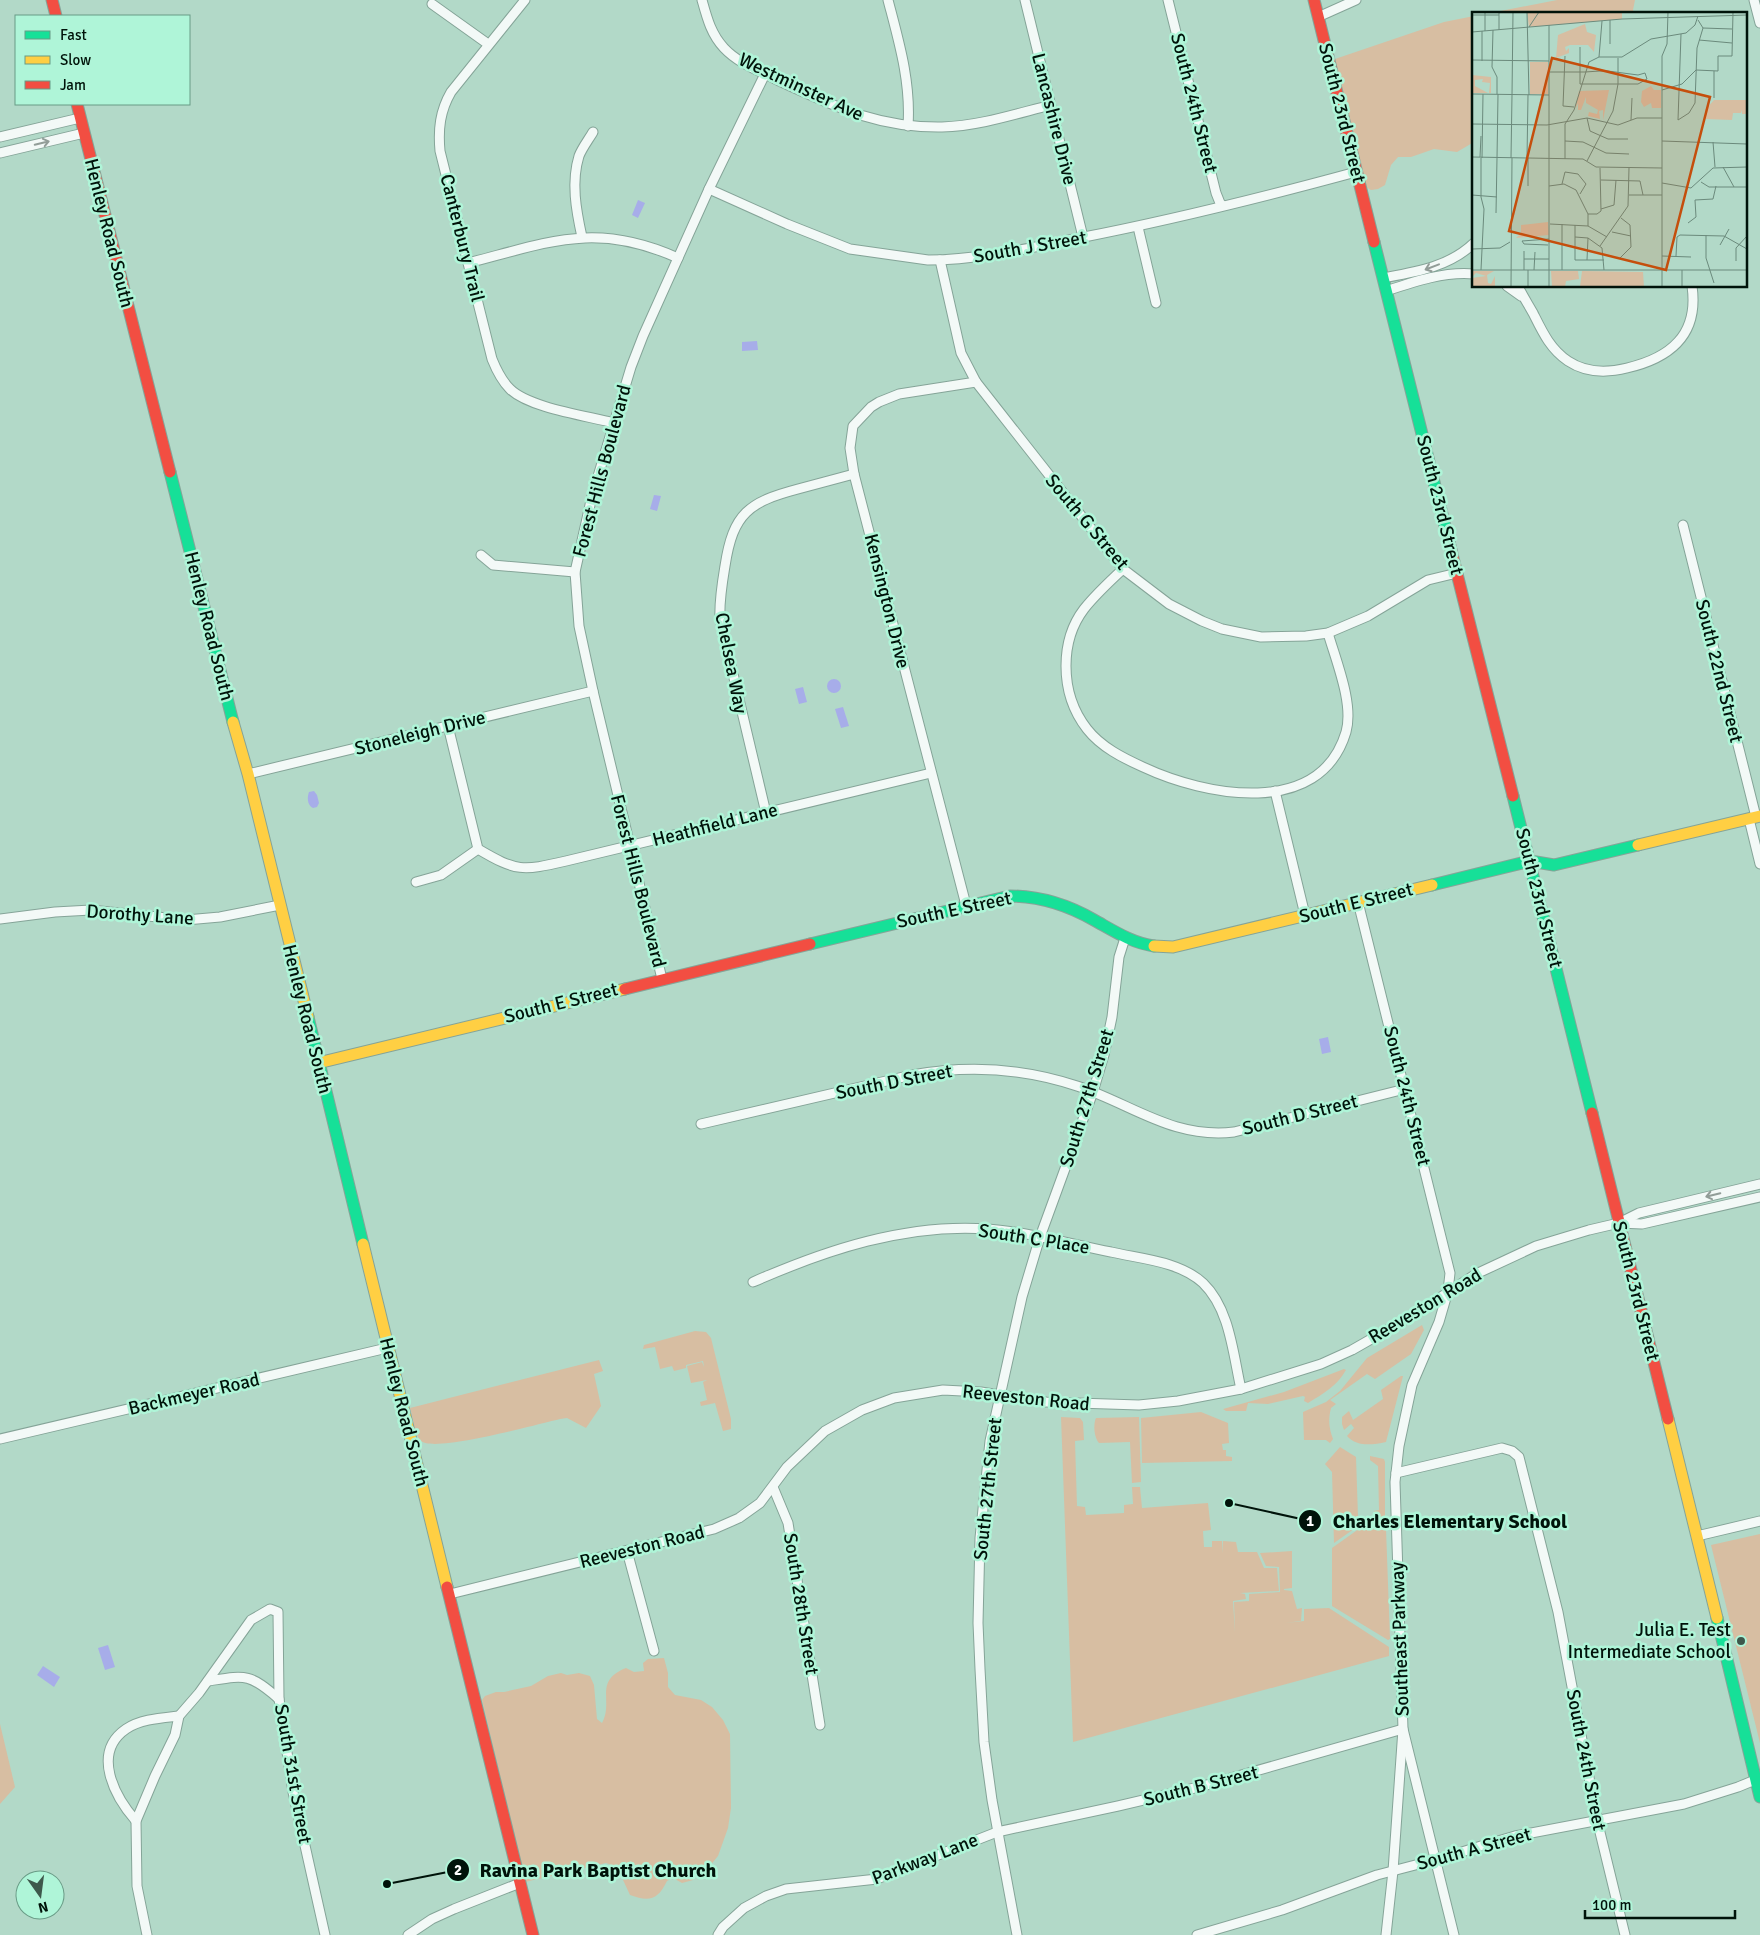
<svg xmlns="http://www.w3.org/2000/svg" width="1760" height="1935" viewBox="0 0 1760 1935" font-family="Signika,sans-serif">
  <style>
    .green { fill: #d7bea2 }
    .water { fill: #a7ade9 }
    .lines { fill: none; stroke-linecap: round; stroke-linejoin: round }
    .street-casing { stroke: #85a498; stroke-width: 11 }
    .fast-casing { stroke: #85a498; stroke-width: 13 }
    .slow-casing { stroke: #85a498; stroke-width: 13 }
    .jam-casing { stroke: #85a498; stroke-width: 13 }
    .street { stroke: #f3f9f7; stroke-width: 9 }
    .fast { stroke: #16e098; stroke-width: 11 }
    .slow { stroke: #ffcf43; stroke-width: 11 }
    .jam { stroke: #f24e42; stroke-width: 11 }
    .oneway { stroke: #929d98 }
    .poi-dot { fill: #3e584c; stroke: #aff5d8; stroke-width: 2 }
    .labels { text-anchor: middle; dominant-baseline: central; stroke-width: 5; stroke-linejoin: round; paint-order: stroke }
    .street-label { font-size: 19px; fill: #00130a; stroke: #aff5d8 }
    .poi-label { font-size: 19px; fill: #00130a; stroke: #aff5d8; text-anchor: end }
    .inset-road { fill: none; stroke: #6b8a7c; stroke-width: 1 }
    .view { fill: #c54e0c; fill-opacity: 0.15; stroke: #c54e0c; stroke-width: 2.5 }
    .inset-edge { fill: none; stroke: #00130a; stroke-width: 2.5 }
    .leader { fill: none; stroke: #00130a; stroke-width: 2 }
    .callout-dot { fill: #00130a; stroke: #aff5d8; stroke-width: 2 }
    .mark-label { font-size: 15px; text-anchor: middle; font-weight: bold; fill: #fff }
    .callout-label { font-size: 20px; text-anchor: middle; font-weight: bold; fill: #00130a; stroke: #aff5d8; stroke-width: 5; stroke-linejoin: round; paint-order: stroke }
  </style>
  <rect width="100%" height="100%" fill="#b2d9c8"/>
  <g class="green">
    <path d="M1557 0H1635L1633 10 1634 14H1485Z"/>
    <path d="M1474 16V142L1457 152 1434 149 1411 157H1398L1391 165 1385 185 1378 189 1371 190 1366 187 1335 59 1444 22Z"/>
    <path d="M1422 1325 1424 1330 1411 1354 1375 1379 1367 1374 1330 1400 1336 1404 1331 1408C1328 1420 1329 1428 1333 1439L1330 1443 1326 1440H1304L1303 1412 1326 1402 1340 1391 1367 1358Z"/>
    <path d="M695 1331 706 1332 711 1338 731 1419V1429L723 1431 715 1403 701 1406 700 1402 707 1400 703 1382 707 1380 691 1383 687 1366 702 1362 704 1367 703 1361 686 1365V1368L674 1371 672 1366 660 1369 655 1347 643 1349 644 1345Z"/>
    <path d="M599 1360 603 1371 594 1374 601 1406 586 1428 567 1418 560 1419C538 1424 435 1453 421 1441 414 1434 413 1417 410 1408Z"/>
    <path d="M1344 1369 1346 1370C1338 1385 1323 1394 1308 1403L1304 1401 1305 1397 1303 1396 1268 1404 1248 1403 1246 1411H1226L1223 1409 1284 1392Z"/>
    <path d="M1401 1376H1403L1402 1380 1386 1442C1372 1445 1357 1447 1347 1436L1354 1428 1351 1424 1344 1430 1342 1424V1417L1349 1411 1353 1420 1383 1399 1381 1390Z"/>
    <path d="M1201 1412 1228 1423 1229 1443 1222 1444 1223 1450H1226V1456L1232 1457V1461L1142 1463 1141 1418Z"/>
    <path d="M1061 1417 1080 1418 1083 1422 1084 1440 1075 1441 1077 1506 1085 1507 1086 1515 1124 1513V1505L1133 1504 1132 1487H1140L1142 1508 1208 1503 1211 1530 1203 1531 1204 1547H1212V1541H1222L1223 1553V1541L1236 1542 1238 1552H1257L1264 1568H1277L1279 1591 1240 1593 1245 1594 1246 1599 1233 1601 1235 1633 1234 1602 1249 1601V1594L1280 1592 1279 1567 1266 1566 1260 1553 1292 1551V1588L1284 1589V1590L1292 1591 1297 1609 1302 1608 1301 1621 1285 1623 1304 1621V1609L1329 1608 1389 1647V1656L1073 1742Z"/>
    <path d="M1139 1417 1141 1482 1132 1483 1130 1442 1099 1443C1094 1438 1093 1424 1096 1418Z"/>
    <path d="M1340 1447 1356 1457 1358 1517 1361 1524 1334 1543 1332 1472 1325 1464Z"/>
    <path d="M1370 1456 1384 1459 1385 1462V1522L1376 1523 1374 1511 1379 1510 1378 1466 1370 1460Z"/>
    <path d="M1363 1526 1375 1530 1386 1529 1390 1639 1388 1640 1332 1606V1548Z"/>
    <path d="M1760 1534V1743L1711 1545Z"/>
    <path d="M664 1658 668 1673V1687L675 1695 701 1700 712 1707 723 1720 730 1734 731 1808 728 1828 718 1856 709 1867 701 1870 693 1880 682 1883 673 1878 667 1881C658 1900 649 1902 630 1895L617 1867 606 1863 525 1882 482 1700 485 1696 496 1692H504L531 1686 548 1676 561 1673 567 1675 579 1673 590 1676 594 1685 597 1719 602 1723C614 1701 593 1681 626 1668L634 1672 644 1671 643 1663 648 1659Z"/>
    <path d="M0 1724 15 1787 0 1804Z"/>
  </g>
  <g class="water">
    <path d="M638 200 645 203 638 218 632 215Z"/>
    <path d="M757 341 758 350 742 351V342Z"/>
    <path d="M654 495 661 496 657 511 650 509Z"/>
    <circle cx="834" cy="686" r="7"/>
    <path d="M803 687 807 702 799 704 795 689Z"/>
    <path d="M843 707 849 726 841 728 835 709Z"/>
    <path d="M314 791 317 795 319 803 317 807 313 808C307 805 307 797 309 792Z"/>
    <path d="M1328 1037 1331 1052 1322 1054 1319 1039Z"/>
    <path d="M108 1645 115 1667 105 1670 98 1648Z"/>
    <path d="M43 1666 60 1677 54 1687 37 1675Z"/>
  </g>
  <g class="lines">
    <defs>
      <g id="street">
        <path d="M525 0 451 92C440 111 438 129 440 151L492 359C496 369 502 381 510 389 529 408 588 416 614 423"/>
        <path d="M702 0C707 18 711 34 724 48 739 64 760 71 779 81 836 107 878 128 942 127 979 126 1015 114 1051 105"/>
        <path d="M888 0C899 42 911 82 908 126"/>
        <path d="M1025 0 1083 237"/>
        <path d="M1168 0 1216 193 1220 203 1222 205"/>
        <path d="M1754 0 1760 23"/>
        <path d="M432 4 488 44"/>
        <path d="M1318 17 1356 0"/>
        <path d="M0 137 80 118"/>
        <path d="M0 153 84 133"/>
        <path d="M709 189 787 224 850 249 928 260C979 260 1029 248 1079 238 1172 220 1264 197 1356 172"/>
        <path d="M1138 227 1156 303"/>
        <path d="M582 237C576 210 571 182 579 156 582 148 589 139 593 132"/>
        <path d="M940 260 961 353 976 382 1123 569 1169 604 1202 621 1222 629 1261 637 1306 636 1328 633 1368 616 1428 580 1457 573"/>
        <path d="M468 263C550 242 596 221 678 258"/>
        <path d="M1383 278C1416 272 1449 267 1474 243"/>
        <path d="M1507 286 1521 296"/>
        <path d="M1518 286C1522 295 1528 304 1533 313 1542 331 1550 349 1568 361 1586 373 1607 373 1627 368 1670 358 1699 335 1692 286"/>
        <path d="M1386 291C1413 282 1445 271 1474 274"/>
        <path d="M1683 525 1756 817"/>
        <path d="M481 555 493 565 575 572"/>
        <path d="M1123 569C1110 581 1095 595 1084 609 1071 626 1066 646 1066 666 1066 689 1073 711 1087 729 1101 747 1123 758 1143 767 1205 796 1320 819 1346 732 1354 704 1336 661 1328 633"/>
        <path d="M448 726 478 849C517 872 522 871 566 861L931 773"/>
        <path d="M248 774 593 691"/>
        <path d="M1275 791 1305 915"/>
        <path d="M766 813 720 619C719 601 722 584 725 566 733 513 749 502 798 489 817 484 835 479 854 474"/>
        <path d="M1749 819 1760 864"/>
        <path d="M416 882 441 875 478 849"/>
        <path d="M1358 902 1450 1273 1448 1291 1439 1322 1412 1385 1399 1446 1395 1482 1403 1729 1393 1871 1386 1935"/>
        <path d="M966 905 854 474 850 448 853 426 871 407 879 402 899 394 976 382"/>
        <path d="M0 919 55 912 91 910 186 920 220 917 280 905"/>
        <path d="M662 979 593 691 579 626 575 572 592 496 631 367 643 336 709 189 765 74"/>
        <path d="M701 1124 912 1075C967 1065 1023 1068 1077 1086 1132 1104 1172 1139 1234 1132L1405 1089"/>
        <path d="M1619 1223 1642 1224 1760 1197"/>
        <path d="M753 1282C826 1250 906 1223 988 1229 1029 1232 1070 1244 1111 1252 1141 1259 1179 1261 1203 1283 1230 1309 1233 1354 1241 1389"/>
        <path d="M0 1439 387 1348"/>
        <path d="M1396 1473 1502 1448 1512 1451 1519 1457 1558 1612 1597 1820 1625 1935"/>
        <path d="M773 1487 788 1523 820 1725"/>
        <path d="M1697 1536 1760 1521"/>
        <path d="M627 1551 654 1651"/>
        <path d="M450 1594 714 1529 739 1518 760 1503 787 1467 825 1431 862 1410 894 1398 943 1390 981 1392 1046 1402 1139 1405 1178 1401 1241 1389 1321 1364 1352 1350 1415 1314 1476 1274 1536 1246 1589 1230 1619 1223 1639 1213 1760 1184"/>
        <path d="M208 1681C246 1675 249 1673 279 1699"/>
        <path d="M136 1821C115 1797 91 1753 126 1729 141 1719 162 1718 179 1716"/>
        <path d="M147 1935 137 1886 136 1821 155 1776 175 1735 179 1716 199 1693 251 1620 270 1609 278 1612 279 1699 293 1792 325 1935"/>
        <path d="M408 1935 432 1919 454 1909 520 1883"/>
        <path d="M718 1935 723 1927 744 1908 766 1896 786 1889 877 1879 997 1832 1118 1806 1203 1786 1403 1729 1454 1935"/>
        <path d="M1017 1935 992 1800 984 1742 980 1669 978 1623 980 1538 990 1441 1022 1297 1040 1237 1093 1092 1104 1055 1112 1017 1119 957 1125 938"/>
        <path d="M1197 1935 1282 1910 1377 1875 1446 1857 1481 1846 1515 1836 1684 1804 1738 1787 1755 1780"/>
      </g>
      <g id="fast">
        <path d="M1374 242 1447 534"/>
        <path d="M170 472 233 722"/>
        <path d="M1513 796 1592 1113"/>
        <path d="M1432 885 1530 861 1554 865 1638 845"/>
        <path d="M810 944 1010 896C1040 896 1068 905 1094 920 1114 931 1132 943 1154 946"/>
        <path d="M308 1017 363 1244"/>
        <path d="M1717 1618 1760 1797"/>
      </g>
      <g id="slow">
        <path d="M233 722 248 774 308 1017"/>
        <path d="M1638 845 1760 816"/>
        <path d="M1154 946 1173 947 1432 885"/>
        <path d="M318 1063 625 989"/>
        <path d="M363 1244 447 1587"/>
        <path d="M1668 1419 1717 1618"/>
      </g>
      <g id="jam">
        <path d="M52 0 56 16"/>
        <path d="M1314 0 1374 242"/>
        <path d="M77 104 170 472"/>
        <path d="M1447 534 1513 796"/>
        <path d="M625 989 810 944"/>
        <path d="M1592 1113 1668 1419"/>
        <path d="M447 1587 533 1935"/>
      </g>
    </defs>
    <use href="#street" class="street-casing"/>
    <use href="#fast" class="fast-casing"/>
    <use href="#slow" class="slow-casing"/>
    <use href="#jam" class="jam-casing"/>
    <use href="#street" class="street"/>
    <use href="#fast" class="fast"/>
    <use href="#slow" class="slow"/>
    <use href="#jam" class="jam"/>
  </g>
  <defs><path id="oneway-shaft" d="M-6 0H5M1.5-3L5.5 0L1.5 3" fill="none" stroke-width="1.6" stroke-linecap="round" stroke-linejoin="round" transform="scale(1.25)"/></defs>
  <g class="oneway">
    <use href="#oneway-shaft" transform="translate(42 143) rotate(-14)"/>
    <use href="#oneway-shaft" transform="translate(1432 267) rotate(159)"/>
    <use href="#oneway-shaft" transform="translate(1713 1195) rotate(167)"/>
  </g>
  <circle class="poi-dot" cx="1741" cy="1641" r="5"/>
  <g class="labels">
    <g class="street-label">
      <text transform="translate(801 87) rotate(25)">Westminster Ave</text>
      <text transform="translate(1194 103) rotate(76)">South 24th Street</text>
      <text transform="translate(1342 113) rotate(76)">South 23rd Street</text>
      <text transform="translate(1054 119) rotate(76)">Lancashire Drive</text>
      <text transform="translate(109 233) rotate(76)">Henley Road South</text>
      <text transform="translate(462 238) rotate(76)">Canterbury Trail</text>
      <text transform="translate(1030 247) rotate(-10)">South J Street</text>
      <text transform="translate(602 471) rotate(-75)">Forest Hills Boulevard</text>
      <text transform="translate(1440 505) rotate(76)">South 23rd Street</text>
      <text transform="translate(1087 522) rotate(50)">South G Street</text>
      <text transform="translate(887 601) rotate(76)">Kensington Drive</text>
      <text transform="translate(209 626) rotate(76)">Henley Road South</text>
      <text transform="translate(731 663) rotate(79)">Chelsea Way</text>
      <text transform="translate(1719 671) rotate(76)">South 22nd Street</text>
      <text transform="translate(420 733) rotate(-14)">Stoneleigh Drive</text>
      <text transform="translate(715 825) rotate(-14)">Heathfield Lane</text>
      <text transform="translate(638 881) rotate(76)">Forest Hills Boulevard</text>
      <text transform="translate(1539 898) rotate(76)">South 23rd Street</text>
      <text transform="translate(1356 903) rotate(-14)">South E Street</text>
      <text transform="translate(954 910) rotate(-12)">South E Street</text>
      <text transform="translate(140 915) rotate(4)">Dorothy Lane</text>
      <text transform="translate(561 1003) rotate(-14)">South E Street</text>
      <text transform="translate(307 1019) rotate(76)">Henley Road South</text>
      <text transform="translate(894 1082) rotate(-11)">South D Street</text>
      <text transform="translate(1407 1096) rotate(76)">South 24th Street</text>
      <text transform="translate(1087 1098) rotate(-73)">South 27th Street</text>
      <text transform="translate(1300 1115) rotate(-14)">South D Street</text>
      <text transform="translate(1034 1239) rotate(9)">South C Place</text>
      <text transform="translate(1636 1291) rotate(76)">South 23rd Street</text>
      <text transform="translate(1425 1306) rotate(-31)">Reeveston Road</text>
      <text transform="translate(194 1394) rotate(-13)">Backmeyer Road</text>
      <text transform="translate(1026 1398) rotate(6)">Reeveston Road</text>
      <text transform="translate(404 1412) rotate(76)">Henley Road South</text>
      <text transform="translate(988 1489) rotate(-84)">South 27th Street</text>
      <text transform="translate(642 1547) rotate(-14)">Reeveston Road</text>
      <text transform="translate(801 1604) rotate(81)">South 28th Street</text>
      <text transform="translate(1400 1639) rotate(-92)">Southeast Parkway</text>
      <text transform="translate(1586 1760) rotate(79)">South 24th Street</text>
      <text transform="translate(293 1774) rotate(80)">South 31st Street</text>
      <text transform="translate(1201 1786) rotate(-14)">South B Street</text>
      <text transform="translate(1474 1849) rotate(-15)">South A Street</text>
      <text transform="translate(925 1859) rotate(-21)">Parkway Lane</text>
    </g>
    <g class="poi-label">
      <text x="1731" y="1630">Julia E. Test<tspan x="1731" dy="22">Intermediate School</tspan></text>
    </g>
  </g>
  <g transform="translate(1472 12)">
    <rect width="275" height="275" fill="#b2d9c8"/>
    <path d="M55 0H150V7L57 15ZM113 12 115 20 124 23 122 40 116 33H98L93 35 94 39 97 36V41L84 46 86 23ZM58 50H76V82H58ZM0 63 19 65V81H17L18 71 10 70 11 67 3 68V74L16 81H0ZM179 74 182 78H189V96H180L179 91 172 95 169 90 170 79ZM137 78 131 108V98L127 99 128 107 116 104 117 100 125 102 126 98 114 91V85L109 98H106V91L103 97 107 79ZM242 88H275V102H270V98L269 101H261L260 108 234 107 233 98ZM76 210 77 223 44 226 49 221V213ZM0 259H22L15 263 16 271 19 272 23 264V274L0 275V266L14 264 4 261 0 265ZM79 259H106L107 267 94 269 93 275H80ZM110 259 171 260 172 275H108Z" fill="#d7bea2"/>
    <path class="inset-road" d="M55 0 57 83M0 3H27M226 8 231 16 260 17M57 15 67 0M21 18 20 55 25 65V82M27 18V0M10 19V49M13 19V0M0 20 150 7 275 3M227 28 260 31M138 32V8M93 44 91 94 102 95M127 45 130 9M0 48 77 49M78 60H113L128 59H136L166 63 173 61 175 67 166 72H108V35M190 78 210 72 224 58 246 59V44H260L261 0M0 82 77 83M40 83 41 0M242 86V59M115 106 118 119 136 127H156M159 108 160 86M206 108 217 101 223 91 225 36 231 16M206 108 209 22M0 112 75 113 115 106 146 113 165 106H190M93 129 111 130 134 141 157 142M190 129 275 132M241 130 243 155M0 145 111 147 124 155 190 156M8 145 9 124M10 146 11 82M25 146 26 82M39 146 40 83M55 146 56 83M93 147V112L102 98 117 50 127 45H150L179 27 214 21 223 13 226 4M115 149 141 99 146 72V46M251 155 262 175M129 168 168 169 171 183M229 170 237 175H275M190 171 219 176 241 156 275 155M90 172 93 160 106 162 114 172 108 182M56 174V146M77 174 92 172 104 178 116 202V214M0 183 25 185M157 183H190M129 197 142 193 144 168M24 201 25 146M116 202H125L129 199 128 156M216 211 224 205 223 188 241 187 244 174M78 212 116 214 135 225M90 212V258M103 213V248H132M140 220 159 224M234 223V246L242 271M103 225 116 226 130 236 132 258M76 233 52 232 50 229 77 227M248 233 257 217M128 234 156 194 157 156M0 237 28 236 38 230M190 244 219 245M204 244 205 225 208 223 252 224 275 237M52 247H77M147 247 159 235 158 213 149 206M115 248 116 226M264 249V236L275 224M0 258H275M9 258 12 197 9 185V146M52 258V239M56 258V275M62 258 63 240M39 275 40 146M77 275V13M190 275V44L195 32 196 0M210 275V258"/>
    <path class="view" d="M80 46 238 85 194 258 37 219Z"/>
    <rect width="275" height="275" class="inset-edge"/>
  </g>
  <path class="leader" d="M1229 1503L1310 1521M387 1884L458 1870"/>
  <g class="callout-dot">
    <circle cx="1229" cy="1503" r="5"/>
    <circle cx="387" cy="1884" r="5"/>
    <circle cx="1310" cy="1521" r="12"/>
    <circle cx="458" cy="1870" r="12"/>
  </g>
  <g class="mark-label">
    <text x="1310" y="1526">1</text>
    <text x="458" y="1875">2</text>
  </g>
  <g class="callout-label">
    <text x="1450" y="1528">Charles Elementary School</text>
    <text x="598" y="1877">Ravina Park Baptist Church</text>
  </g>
  <rect x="15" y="15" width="175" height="90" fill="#aff5d8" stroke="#699b86"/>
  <rect x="25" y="31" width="25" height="8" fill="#16e098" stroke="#699b86"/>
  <text x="60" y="40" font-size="15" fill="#00130a">Fast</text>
  <rect x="25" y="56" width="25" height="8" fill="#ffcf43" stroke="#699b86"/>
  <text x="60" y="65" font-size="15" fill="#00130a">Slow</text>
  <rect x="25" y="81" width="25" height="8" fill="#f24e42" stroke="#699b86"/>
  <text x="60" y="90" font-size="15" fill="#00130a">Jam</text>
  <g transform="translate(40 1895) rotate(166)"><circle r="24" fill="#aff5d8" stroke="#699b86"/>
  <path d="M0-4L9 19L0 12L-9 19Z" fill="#3e584c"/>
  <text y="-8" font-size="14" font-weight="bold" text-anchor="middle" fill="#00130a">N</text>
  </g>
  <path d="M1585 1910v8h150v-8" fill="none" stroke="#00130a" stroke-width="2.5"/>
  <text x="1592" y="1910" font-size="15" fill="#00130a" stroke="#aff5d8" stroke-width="4" paint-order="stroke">100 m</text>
</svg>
